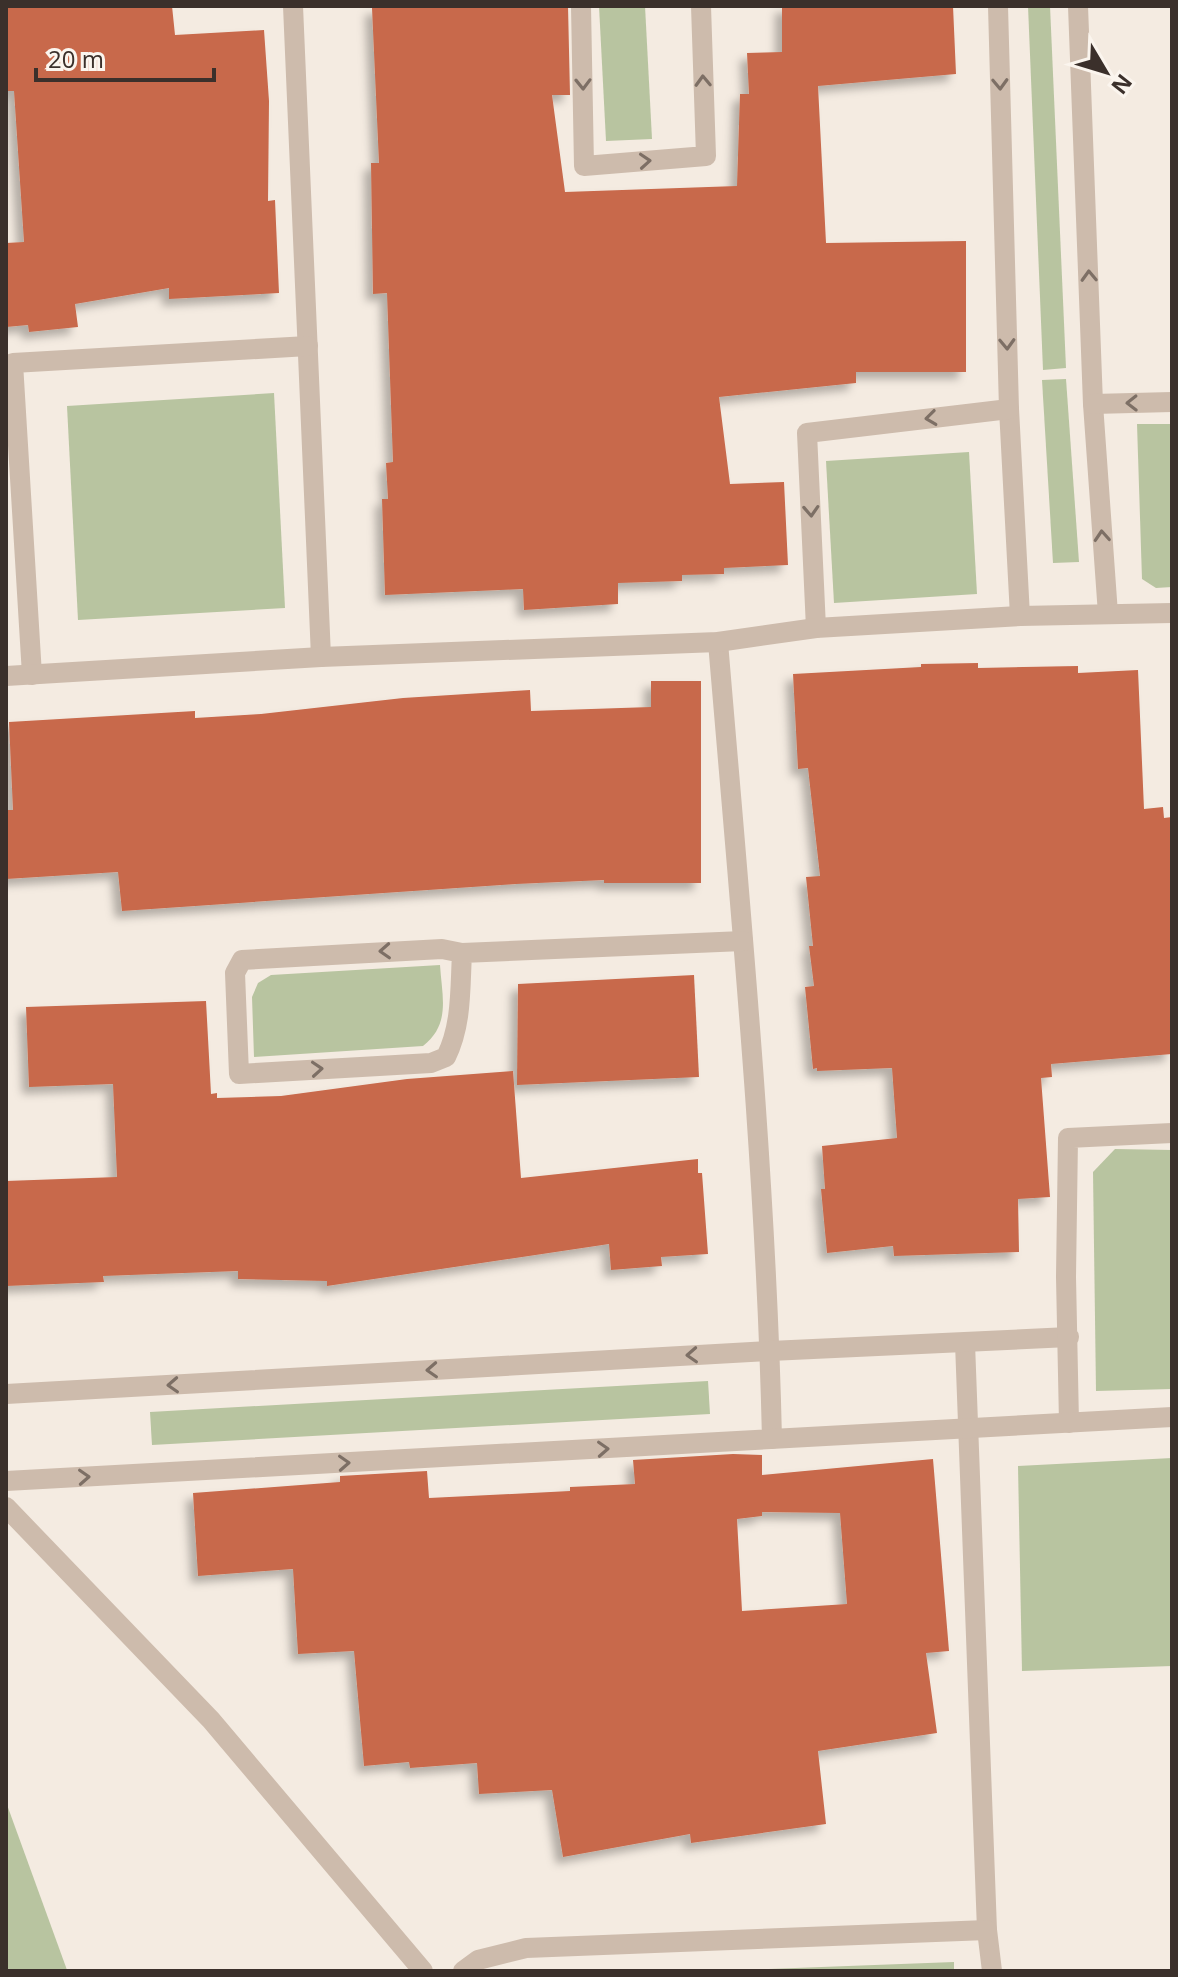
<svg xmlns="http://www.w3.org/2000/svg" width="1178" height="1977" viewBox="0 0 1178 1977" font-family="'Open Sans',sans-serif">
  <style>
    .green { fill: #b8c4a0 }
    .building { fill: #c8694b; fill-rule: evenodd; filter: url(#shadow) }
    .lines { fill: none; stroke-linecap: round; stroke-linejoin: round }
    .minor { stroke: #cdbbac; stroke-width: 20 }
    .oneway { stroke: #7d6f65 }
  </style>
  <defs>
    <filter id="shadow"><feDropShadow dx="-7" dy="7" stdDeviation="4" flood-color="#0004"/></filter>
  </defs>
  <rect width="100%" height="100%" fill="#f4ebe1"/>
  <g class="green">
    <path d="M599 6H645L652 139 606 141Z"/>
    <path d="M1028 6H1050L1066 368 1043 370Z"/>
    <path d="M1066 379 1079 562 1053 563 1042 380Z"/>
    <path d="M274 393 285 608 78 620 67 406Z"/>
    <path d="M1137 424H1172V587L1156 588 1142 579Z"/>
    <path d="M969 452 977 594 834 603 826 461Z"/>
    <path d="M440 965C442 997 451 1024 423 1046L254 1057 252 997 258 983 271 975Z"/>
    <path d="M1115 1149 1172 1150V1389L1096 1391 1093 1172Z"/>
    <path d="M708 1381 710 1414 152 1445 150 1412Z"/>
    <path d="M1172 1458V1666L1022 1671 1018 1466Z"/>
    <path d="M6 1802 67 1970V1971H6Z"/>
    <path d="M954 1962V1971H712Z"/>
  </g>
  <g class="building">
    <path d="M6 6H172L175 35 264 30 269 101 268 201 275 200 279 293 169 299V288L75 304 78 327 29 332 28 325 6 327V243L24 242 14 91H6Z"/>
    <path d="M411 6H568L570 95H552L565 192 737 186 740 94H749L747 53 782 52V6H953L956 74 818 86 826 243 966 241V372H856V383L719 397 730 484 784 482 788 565 724 568V574L682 575V581L618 583V604L524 610 523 589 385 595 382 499H388L386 463 393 462 387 293 373 294 371 163H379L372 8Z"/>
    <path d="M978 663V668L1078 666V673L1138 670 1144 809 1163 807 1164 818 1172 817V1054L1051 1064 1052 1077 1041 1078 1050 1197 1018 1199 1019 1252 894 1256 893 1246 827 1253 821 1189H825L822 1146 897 1138 892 1068 817 1071V1068L813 1069 805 987 814 986 809 946H813L806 877 820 876 808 768 798 769 793 674 921 667V664Z"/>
    <path d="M651 681H701V883H604V880L516 884 122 911 118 872 6 879V810H13L9 722 195 711V718L261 714 403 698 530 690 531 711 651 707Z"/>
    <path d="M694 975 699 1077 517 1085 518 984Z"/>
    <path d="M206 1001 211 1094 217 1093V1098L281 1096 407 1079 513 1071 521 1178 698 1159V1173H702L708 1254 661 1257 662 1266 611 1270 609 1244 327 1286V1281L238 1279V1271L103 1276 104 1282 6 1286V1181L117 1177 113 1084 29 1087 26 1007Z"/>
    <path d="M733 1454 762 1455V1475L933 1459 949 1651 926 1653 937 1733 818 1751 826 1824 691 1843 690 1834 563 1857 552 1790 479 1794 477 1763 410 1768 409 1762 364 1766 354 1651 298 1654 293 1569 198 1576 193 1493 340 1482V1476L427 1471 429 1498 570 1491V1487L635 1484 633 1460ZM762 1512 840 1513 847 1604 742 1611 737 1519 762 1516Z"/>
  </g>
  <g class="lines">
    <g class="minor">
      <path d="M293 6 321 657"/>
      <path d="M581 6 584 166 706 156 701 6"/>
      <path d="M998 6 1009 409 1020 616"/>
      <path d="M1078 6 1093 404 1108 614"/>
      <path d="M1093 404 1172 402"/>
      <path d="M816 628 807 433 1009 409"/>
      <path d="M718 642C740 907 766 1173 772 1439"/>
      <path d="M32 675 13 363 308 346"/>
      <path d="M6 676 321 657 718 642 816 628 1020 616 1172 613"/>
      <path d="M462 953C460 989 462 1025 446 1057L431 1063 239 1074 235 973 242 960 442 949 462 953 743 941"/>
      <path d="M965 1343 987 1930 992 1971"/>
      <path d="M6 1394 770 1351 1069 1337"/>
      <path d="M1069 1423 1066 1277 1068 1138 1172 1133"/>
      <path d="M6 1481 1172 1417"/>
      <path d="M6 1507 211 1720 423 1971"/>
      <path d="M463 1971 478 1960 526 1948 987 1930"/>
    </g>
  </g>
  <defs><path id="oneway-chevron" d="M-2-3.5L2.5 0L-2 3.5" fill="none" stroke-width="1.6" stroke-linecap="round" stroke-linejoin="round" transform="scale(2)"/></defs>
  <g class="oneway">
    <use href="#oneway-chevron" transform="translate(703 81) rotate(-92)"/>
    <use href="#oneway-chevron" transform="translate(583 84) rotate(89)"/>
    <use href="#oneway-chevron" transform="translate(1000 84) rotate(88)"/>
    <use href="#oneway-chevron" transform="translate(645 161) rotate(-4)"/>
    <use href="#oneway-chevron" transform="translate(1089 276) rotate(-92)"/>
    <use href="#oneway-chevron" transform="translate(1007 344) rotate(88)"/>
    <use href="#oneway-chevron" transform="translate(1132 403) rotate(179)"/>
    <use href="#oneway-chevron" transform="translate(931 418) rotate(173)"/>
    <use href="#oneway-chevron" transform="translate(811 511) rotate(87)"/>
    <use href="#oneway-chevron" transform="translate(1102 536) rotate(-94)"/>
    <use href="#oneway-chevron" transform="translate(385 951) rotate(177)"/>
    <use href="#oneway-chevron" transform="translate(317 1069) rotate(-4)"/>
    <use href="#oneway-chevron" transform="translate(692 1355) rotate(177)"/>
    <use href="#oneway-chevron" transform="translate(432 1370) rotate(177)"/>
    <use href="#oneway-chevron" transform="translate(173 1385) rotate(177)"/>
    <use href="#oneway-chevron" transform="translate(603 1449) rotate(-3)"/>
    <use href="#oneway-chevron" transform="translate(344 1463) rotate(-3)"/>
    <use href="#oneway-chevron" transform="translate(84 1477) rotate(-3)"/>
  </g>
  <rect width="1178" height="1977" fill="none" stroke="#3b302b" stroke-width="16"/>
  <g transform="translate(1106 72) rotate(128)" stroke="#fbf5ee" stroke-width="6" paint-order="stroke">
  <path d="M0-6L14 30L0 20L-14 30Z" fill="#3b302b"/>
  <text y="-12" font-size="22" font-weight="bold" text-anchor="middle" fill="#3b302b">N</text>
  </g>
  <path d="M36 68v12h178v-12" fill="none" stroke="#3b302b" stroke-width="4"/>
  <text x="48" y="68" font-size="24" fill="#3b302b" stroke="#fbf5ee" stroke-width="6" paint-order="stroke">20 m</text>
</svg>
